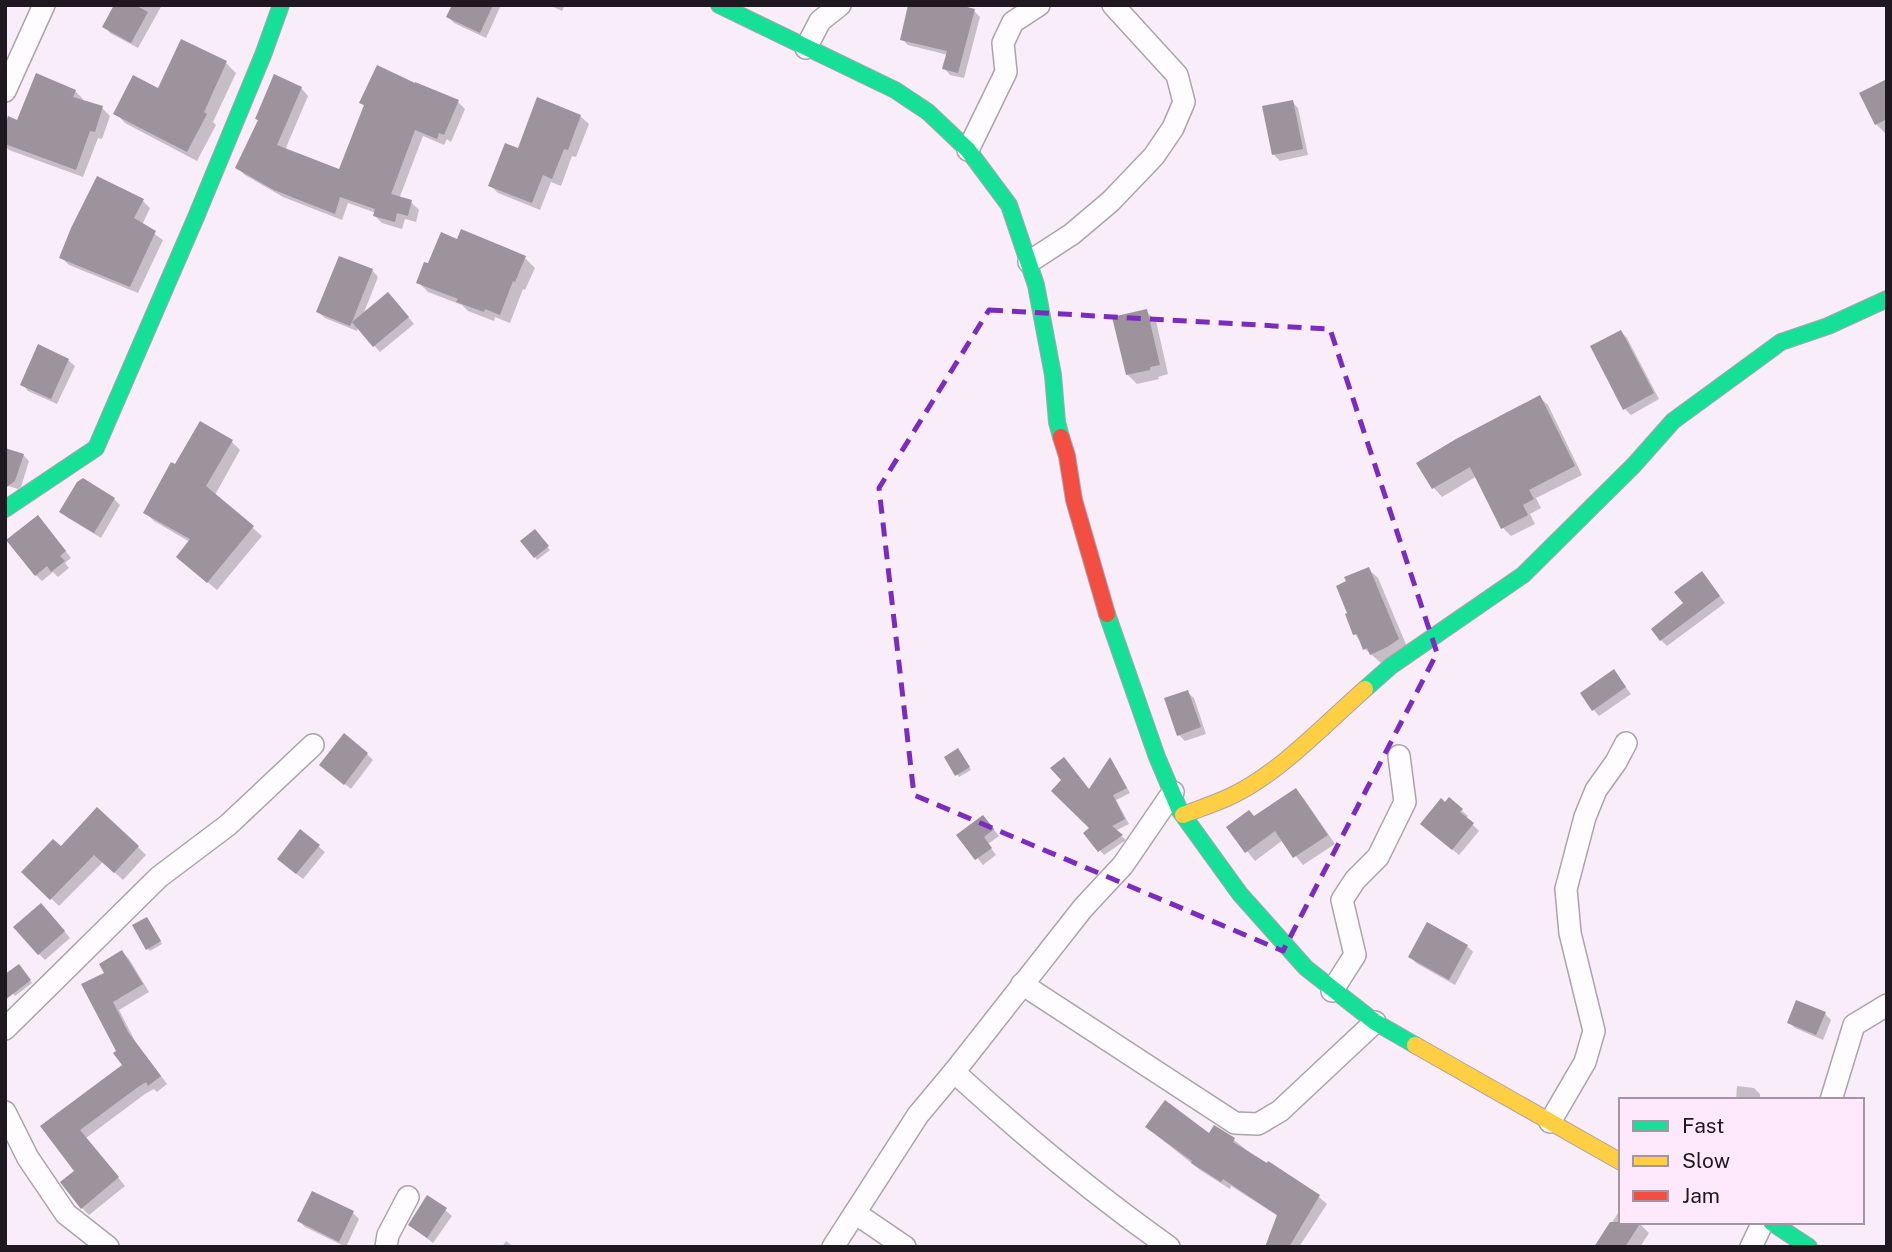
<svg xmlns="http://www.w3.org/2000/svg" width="1892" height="1252" viewBox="0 0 1892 1252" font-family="'Public Sans',sans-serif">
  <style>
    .shadow { fill: #0003 }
    .building { fill: #9c939c }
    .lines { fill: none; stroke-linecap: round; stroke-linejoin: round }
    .street-casing { stroke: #aca3ac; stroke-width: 24 }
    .fast-casing { stroke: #aca3ac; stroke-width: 18 }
    .slow-casing { stroke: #aca3ac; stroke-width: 18 }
    .jam-casing { stroke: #aca3ac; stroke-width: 18 }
    .street { stroke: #fefcfe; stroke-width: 21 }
    .fast { stroke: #16e098; stroke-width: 16 }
    .slow { stroke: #ffcf43; stroke-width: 16 }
    .jam { stroke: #f24e42; stroke-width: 16 }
    .marked { fill: none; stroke: #7b2cbf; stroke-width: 5; stroke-dasharray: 14 9; stroke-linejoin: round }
  </style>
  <rect width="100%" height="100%" fill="#f8edf8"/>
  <g class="shadow">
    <path d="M116 5H162L138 48 110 33 104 26Z"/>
    <path d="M454 5H501L486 38 454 23 448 17Z"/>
    <path d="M549 5H565L562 11Z"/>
    <path d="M974 11 980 17 964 78 950 75 944 68 948 55 908 45 902 39Z"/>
    <path d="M181 42 226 63 236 73 213 122 216 125 197 161 125 123 116 113 158 90Z"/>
    <path d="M1887 79V132L1885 133 1876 124 1861 93Z"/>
    <path d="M301 88 308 96 285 150 340 172 365 107 361 102H458L465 109 451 142 447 139 444 145 423 136 399 199 411 202 419 210 416 222 405 219 402 229 382 223 375 216 376 213 348 203 342 220 283 197 245 175 237 167Z"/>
    <path d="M75 91 83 99 82 102 102 108 110 116 102 139 98 138 83 177 9 150 5 146V131Z"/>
    <path d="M1292 102 1298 108 1308 155 1280 161 1274 155Z"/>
    <path d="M580 116 589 124 576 157 572 156 561 186 551 182 540 210 498 193 490 185 519 150Z"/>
    <path d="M143 201 150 208 142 225 163 240 138 293 69 265 61 257Z"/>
    <path d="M458 241 525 258 535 268 525 290 523 289 510 323 495 317 494 321 468 311 462 305 428 292 418 282 429 266Z"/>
    <path d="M372 270 378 277 363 315 394 300 414 324 380 352 358 327 357 331 325 318 318 312Z"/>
    <path d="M1146 311 1156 321 1168 374 1158 377 1159 379 1137 384 1127 374Z"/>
    <path d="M1621 332 1627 338 1659 399 1631 415 1625 409 1592 347Z"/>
    <path d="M68 360 75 366 57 404 28 391 22 384Z"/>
    <path d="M1539 397 1548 405 1582 475 1536 498 1541 508 1530 514 1535 524 1511 536 1503 528 1477 476 1442 497 1434 488 1419 463Z"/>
    <path d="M231 441 240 450 215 495 262 536 217 590 187 565 190 542 154 521 145 512 176 467Z"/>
    <path d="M23 455 29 461 21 487 18 489 5 485Z"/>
    <path d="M114 499 120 505 101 538 68 518 61 512Z"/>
    <path d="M43 523 71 558 65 563 69 568 58 577 53 572 42 581 36 575Z"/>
    <path d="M535 532 550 550 537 560 535 557Z"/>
    <path d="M1368 569 1378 578 1408 649 1381 663 1365 649 1355 634Z"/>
    <path d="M1708 580 1725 603 1667 646 1661 640 1686 604Z"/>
    <path d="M1614 672 1631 694 1599 716 1593 709Z"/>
    <path d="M1187 692 1194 698 1206 734 1185 741 1179 735Z"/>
    <path d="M960 753 971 770 959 777 957 774Z"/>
    <path d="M367 754 373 760 351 789 328 771Z"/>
    <path d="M1111 759 1130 793 1116 800 1129 824 1115 831 1126 840 1104 855 1085 833 1091 828 1063 781 1090 791Z"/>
    <path d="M1296 790 1304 799 1335 844 1303 865 1283 840 1255 861 1228 827 1254 817Z"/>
    <path d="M1461 810 1468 816 1466 818 1479 831 1459 855 1429 830Z"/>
    <path d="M989 823 999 836 988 844 996 855 983 865 959 835Z"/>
    <path d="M318 846 325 852 303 879 285 865Z"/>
    <path d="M138 847 146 855 123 880 103 862 59 906 24 872 61 849Z"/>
    <path d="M47 911 70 938 45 960 39 954Z"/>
    <path d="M149 921 162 944 150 951 148 949Z"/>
    <path d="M1467 946 1473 952 1455 985 1416 963 1410 957Z"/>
    <path d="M122 952 129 959 149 992 119 1010 135 1041 167 1084 157 1092 154 1089 145 1094 86 1138 125 1186 89 1215 82 1208 76 1171 43 1127 125 1066 118 1052 106 973Z"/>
    <path d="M21 969 32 983 15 996 6 985Z"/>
    <path d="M1825 1014 1831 1020 1823 1040 1795 1028 1789 1022Z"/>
    <path d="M1737 1086 1754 1088 1760 1094V1100H1736Z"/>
    <path d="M1155 1134 1210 1136 1234 1140 1267 1166 1269 1163 1319 1197 1327 1204 1299 1247H1267L1278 1216 1231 1186 1230 1189 1200 1170Z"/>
    <path d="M313 1193 353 1213 359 1219 346 1247 305 1227 299 1221Z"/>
    <path d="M445 1210 452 1216 433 1243 410 1225Z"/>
    <path d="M1620 1210 1621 1222 1640 1224 1649 1233 1640 1247H1596Z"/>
    <path d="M506 1241 514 1247H502Z"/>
  </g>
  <g class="building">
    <path d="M114 5H135L148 12 131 43 102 27Z"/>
    <path d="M452 5H493L480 33 446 17Z"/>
    <path d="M908 5H959L975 9 958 73 942 69 947 51 900 40Z"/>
    <path d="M181 39 227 61 204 112 207 114 187 152 113 114 133 75 158 88Z"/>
    <path d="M377 65 415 83V82L459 100 444 135 439 133 437 139 415 130 391 194 412 200 408 216 397 213 395 222 373 216 375 209 340 197 335 214 274 190 235 168 258 120 255 119 274 74 302 87 277 145 339 169 364 105 359 103Z"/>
    <path d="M36 73 76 90 73 97 103 106 95 132 90 131 76 170 5 144V125L8 116 17 120Z"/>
    <path d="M1887 79V119L1875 125 1859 93Z"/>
    <path d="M537 97 581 115 568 150 564 149 552 179 543 175 532 203 488 186 505 143 518 148Z"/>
    <path d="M1293 100 1303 149 1272 155 1262 106Z"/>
    <path d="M97 176 144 199 134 218 156 231 130 287 59 258 71 228Z"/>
    <path d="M461 229 526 256 515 282 513 281 500 315 485 309 484 312 456 302 458 299 416 283 424 262 428 263 441 232 457 239Z"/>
    <path d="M339 256 373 269 352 322 388 292 409 317 373 347 352 322 350 326 316 312Z"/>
    <path d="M1147 309 1160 365 1150 367V370L1126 375 1112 317Z"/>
    <path d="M1621 330 1654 393 1623 410 1590 346Z"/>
    <path d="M38 344 69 359 51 399 20 385Z"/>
    <path d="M1540 395 1575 466 1529 490 1534 499 1523 505 1528 515 1501 529 1470 467 1432 489 1416 463 1456 439Z"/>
    <path d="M200 421 233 440 206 486 254 526 207 583 176 557 190 539 143 513 171 462 175 464Z"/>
    <path d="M5 448 24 454 15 481 5 488Z"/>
    <path d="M83 478 115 498 94 533 59 512 77 482Z"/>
    <path d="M38 515 66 551 60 556 65 561 51 572 47 566 35 576 6 540Z"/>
    <path d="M535 529 549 546 534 558 520 541Z"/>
    <path d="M1369 567 1399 639 1387 647 1370 655 1367 648 1363 650 1357 634 1353 635 1345 614 1347 613 1336 586 1346 581 1344 577Z"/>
    <path d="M1702 571 1720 596 1660 641 1651 629 1683 603 1674 592Z"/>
    <path d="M1614 669 1626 687 1592 711 1580 693Z"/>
    <path d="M1188 690 1201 727 1177 736 1164 698Z"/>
    <path d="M344 733 368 753 344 785 319 765Z"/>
    <path d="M958 748 970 767 955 776 944 757Z"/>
    <path d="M1064 757 1089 789 1110 757 1127 788 1113 795 1125 819 1112 826 1123 835 1098 852 1083 833 1089 828 1051 791 1061 780 1050 768Z"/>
    <path d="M1296 788 1328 835 1293 858 1275 831 1245 853 1226 827 1249 810 1254 816Z"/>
    <path d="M1449 797 1463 809 1460 812 1474 823 1452 850 1420 824 1441 798 1445 802Z"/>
    <path d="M97 807 139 846 114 873 94 855 50 900 21 872 53 839 61 846Z"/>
    <path d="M983 815 994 829 984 837 992 848 975 860 956 835Z"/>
    <path d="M300 829 320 845 296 874 277 859Z"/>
    <path d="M41 903 65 931 38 955 13 927Z"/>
    <path d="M147 917 161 941 146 950 132 925Z"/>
    <path d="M1427 922 1468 945 1449 980 1408 957Z"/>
    <path d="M122 950 143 984 113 1002 128 1032 161 1076 148 1086 146 1082 138 1087 80 1130 119 1177 81 1209 60 1182 74 1171 40 1126 122 1065 113 1053 116 1051 81 984 104 973 99 964Z"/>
    <path d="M19 964 31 980 5 1000V974Z"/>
    <path d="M1796 1000 1826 1012 1816 1035 1787 1023Z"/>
    <path d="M1165 1100 1209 1133 1214 1125 1235 1138 1233 1142 1267 1163 1268 1161 1320 1195 1289 1247H1265L1277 1215 1223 1179 1221 1182 1191 1163 1192 1161 1145 1127Z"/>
    <path d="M312 1191 354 1211 339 1242 297 1221Z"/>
    <path d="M427 1195 447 1208 427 1238 408 1225Z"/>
    <path d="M1610 1222H1641L1625 1247H1594Z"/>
  </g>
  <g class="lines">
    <defs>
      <g id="street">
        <path d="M806 48 820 21 840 5"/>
        <path d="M5 91 44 5"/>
        <path d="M968 150 1006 72 1003 43 1013 22 1039 5"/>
        <path d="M1029 262 1072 234 1111 201 1154 156 1173 128 1184 102 1177 75 1113 5"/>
        <path d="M1022 984 1235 1123 1258 1124 1280 1111 1375 1022"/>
        <path d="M1332 991 1355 955 1342 900 1355 880 1378 857 1405 802 1399 756"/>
        <path d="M5 1029 159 877 228 825 313 745"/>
        <path d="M954 1072C1022 1134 1094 1194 1169 1247"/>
        <path d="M1831 1100 1854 1025 1887 1005"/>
        <path d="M5 1112 28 1158 66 1214 108 1247"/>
        <path d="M1550 1122 1585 1062 1594 1031 1570 933 1566 889 1585 817 1596 790 1616 762 1626 743"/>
        <path d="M855 1213 905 1247"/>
        <path d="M386 1247 388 1235 408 1197"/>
        <path d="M833 1247 918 1115 954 1072 1083 908 1123 865 1173 792"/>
        <path d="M1751 1247 1763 1222"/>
      </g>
      <g id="fast">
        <path d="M719 5 895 90 928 112 968 150 1009 205 1036 285 1053 375 1057 422 1061 437"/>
        <path d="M5 509 96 448 196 217 263 55 281 5"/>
        <path d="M1107 614 1157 757 1180 811 1240 894 1306 968 1375 1022 1415 1045"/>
        <path d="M1365 689 1391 666 1523 575 1634 465 1673 421 1781 342 1828 326 1887 299"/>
        <path d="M1771 1222 1809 1247"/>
      </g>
      <g id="slow">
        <path d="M1183 815C1198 809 1214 804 1229 797 1279 774 1324 725 1365 689"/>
        <path d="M1415 1045 1621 1162"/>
      </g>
      <path id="jam" d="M1061 437 1067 456 1074 500 1107 614"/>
    </defs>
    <use href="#street" class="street-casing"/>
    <use href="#fast" class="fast-casing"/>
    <use href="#slow" class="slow-casing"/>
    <use href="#jam" class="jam-casing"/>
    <use href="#street" class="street"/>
    <use href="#fast" class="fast"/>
    <use href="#slow" class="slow"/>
    <use href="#jam" class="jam"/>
  </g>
  <path class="marked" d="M989 310 1330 329 1437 653 1283 951 914 795 879 488Z"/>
  <rect width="1892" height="1252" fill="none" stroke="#201820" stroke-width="14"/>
  <rect x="1619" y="1098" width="245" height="126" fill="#fde8fc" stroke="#a595a4" stroke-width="2"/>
  <rect x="1633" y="1121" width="35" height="10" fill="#16e098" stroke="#a595a4" stroke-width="2"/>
  <text x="1682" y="1133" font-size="21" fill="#201820">Fast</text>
  <rect x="1633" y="1156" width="35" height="10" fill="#ffcf43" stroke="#a595a4" stroke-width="2"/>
  <text x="1682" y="1168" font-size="21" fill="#201820">Slow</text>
  <rect x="1633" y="1191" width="35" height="10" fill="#f24e42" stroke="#a595a4" stroke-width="2"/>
  <text x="1682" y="1203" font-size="21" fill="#201820">Jam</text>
</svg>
